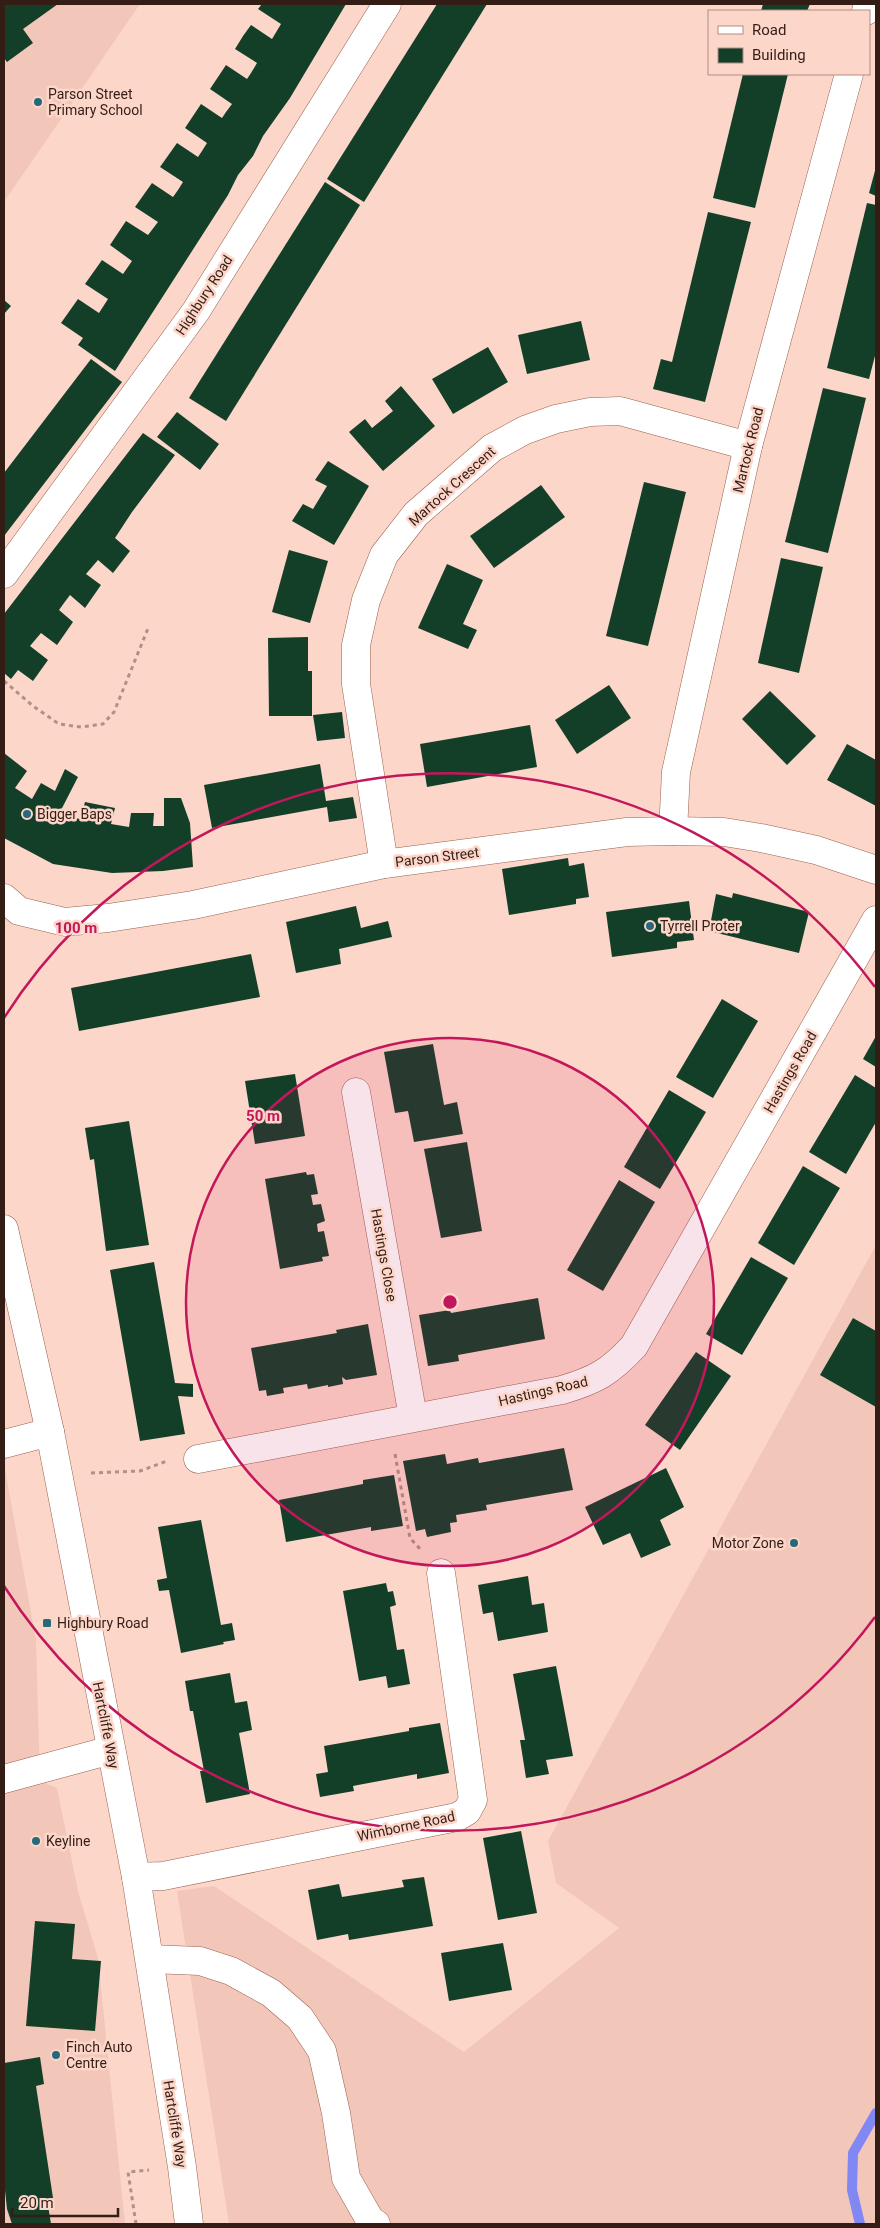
<svg xmlns="http://www.w3.org/2000/svg" width="880" height="2228" viewBox="0 0 880 2228" font-family="Roboto,sans-serif">
  <style>
    .built { fill: #f2c7b9 }
    .lines { fill: none; stroke-linecap: round; stroke-linejoin: round }
    .stream { stroke: #8188f3; stroke-width: 10 }
    .building { fill: #133f29 }
    .minor-casing { stroke: #99614f; stroke-width: 29 }
    .highway-casing { stroke: #99614f; stroke-width: 29 }
    .path { stroke: #b19085; stroke-width: 3; stroke-dasharray: 4 4; stroke-linecap: butt }
    .minor { stroke: #fff; stroke-width: 28 }
    .highway { stroke: #fff; stroke-width: 28 }
    .ring { fill: none; stroke: #c2185b; stroke-width: 2.5 }
    .poi-dot { fill: #25697a; stroke: #fdd6ca; stroke-width: 2 }
    .labels { text-anchor: middle; dominant-baseline: central; stroke-width: 5; stroke-linejoin: round; paint-order: stroke }
    .poi-label { font-size: 14px; fill: #341d15; stroke: #fdd6ca; text-anchor: start }
    .street-label { font-size: 14px; fill: #341d15; stroke: #fdd6ca }
    .centre { fill: #c2185b; stroke: #fdd6ca; stroke-width: 2.5 }
    .ring-label { font-size: 15px; text-anchor: middle; font-weight: bold; fill: #c2185b; stroke: #fdd6ca; stroke-width: 5; stroke-linejoin: round; paint-order: stroke }
  </style>
  <rect width="100%" height="100%" fill="#fdd6ca"/>
  <g class="built">
    <path d="M4 4H140L4 202Z"/>
    <path d="M876 1245V2224H229L177 1891 214 1886 464 2052 619 1928 556 1883 548 1841Z"/>
    <path d="M4 1464 36 1640 40 1781 57 1788 78 1891 98 1958 125 2224H4Z"/>
  </g>
  <g class="lines">
    <path class="stream" d="M860 2224 852 2190 853 2153 876 2113"/>
  </g>
  <g class="building">
    <path d="M4 4H58L23 29 33 43 7 62 4 58Z"/>
    <path d="M262 4H346L290 98 263 136 253 156 238 175 228 195 115 371 78 345 83 338 61 323 78 299 99 313 108 299 85 284 102 260 123 274 132 261 110 245 126 221 148 235 158 222 135 207 152 183 173 197 178 190 183 182 160 167 177 143 198 157 202 151 207 143 185 128 201 104 222 118 226 112 232 104 210 89 226 65 247 79 251 73 257 63 235 49 243 36 251 25 272 39 281 24 258 9Z"/>
    <path d="M437 4H487L364 202 327 179Z"/>
    <path d="M763 4H810L807 11H761Z"/>
    <path d="M743 74H788L755 208 713 198Z"/>
    <path d="M876 167V196L869 193Z"/>
    <path d="M325 182 360 205 226 421 189 398Z"/>
    <path d="M867 203 876 205V352L869 379 827 368Z"/>
    <path d="M708 212 751 222 705 402 653 389 661 359 672 362Z"/>
    <path d="M4 300 11 306 4 314Z"/>
    <path d="M581 321 590 360 527 374 518 335Z"/>
    <path d="M488 347 508 382 453 414 432 379Z"/>
    <path d="M91 359 122 382 4 536V473Z"/>
    <path d="M401 386 435 426 383 471 349 432 365 419 372 428 393 411 385 401Z"/>
    <path d="M823 388 866 398 828 553 785 542Z"/>
    <path d="M177 412 219 444 200 470 157 437Z"/>
    <path d="M143 433 175 455 132 512 115 538 130 551 113 573 98 560 86 574 101 585 85 608 70 595 64 603 59 610 73 622 57 645 41 633 30 646 48 660 33 681 18 670 11 679 4 673V614Z"/>
    <path d="M328 461 369 486 334 545 292 521 303 504 313 509 327 486 315 480Z"/>
    <path d="M644 482 686 492 648 646 606 636Z"/>
    <path d="M541 485 565 517 494 568 470 536Z"/>
    <path d="M289 550 328 561 310 623 272 612Z"/>
    <path d="M781 558 823 567 799 673 758 663Z"/>
    <path d="M447 564 483 580 463 624 477 630 468 649 418 628Z"/>
    <path d="M308 637V671H312V716H269L268 638Z"/>
    <path d="M609 685 631 718 577 754 555 720Z"/>
    <path d="M770 691 816 736 787 765 742 719Z"/>
    <path d="M342 712 345 738 317 741 313 715Z"/>
    <path d="M530 725 537 767 427 787 420 744Z"/>
    <path d="M847 744 876 760V806L827 780Z"/>
    <path d="M4 753 27 771 15 788 32 799 41 783 55 791 65 769 78 777 60 812 70 817 80 819 85 802 115 808 111 824 129 827 131 813H154L153 826H164V798H181L190 823 193 867 163 871 112 873 53 864 4 838Z"/>
    <path d="M320 764 326 801 353 797 357 818 329 822 327 807 212 828 204 785Z"/>
    <path d="M568 858 569 866 584 863 589 897 576 899V904L509 915 502 869Z"/>
    <path d="M733 893 809 912 799 953 709 931 716 894 732 898Z"/>
    <path d="M689 901 694 940 677 942V948L612 957 606 912Z"/>
    <path d="M356 906 361 928 388 921 392 937 339 949 341 964 296 973 286 922Z"/>
    <path d="M251 954 260 997 79 1031 71 988Z"/>
    <path d="M722 999 758 1021 713 1098 676 1077Z"/>
    <path d="M876 1036V1067L863 1059Z"/>
    <path d="M433 1044 444 1105 457 1102 463 1134 414 1142 408 1111 395 1113 384 1052Z"/>
    <path d="M295 1074 305 1136 255 1144 245 1081Z"/>
    <path d="M855 1075 876 1088V1122L846 1174 809 1152Z"/>
    <path d="M669 1090 706 1112 660 1189 624 1167Z"/>
    <path d="M129 1121 149 1245 106 1251 94 1159 90 1160 85 1128Z"/>
    <path d="M467 1142 482 1231 441 1238 424 1149Z"/>
    <path d="M803 1166 840 1188 794 1265 758 1243Z"/>
    <path d="M306 1172 307 1175 314 1174 318 1194 311 1195 313 1205 321 1204 325 1221 317 1224 318 1232 324 1231 329 1256 322 1257 323 1261 280 1269 265 1179Z"/>
    <path d="M619 1180 655 1202 603 1291 567 1270Z"/>
    <path d="M751 1257 788 1278 742 1355 706 1334Z"/>
    <path d="M154 1262 175 1383 193 1384V1397L178 1396 185 1434 140 1441 110 1270Z"/>
    <path d="M538 1298 545 1339 458 1355 459 1361 428 1366 419 1315 450 1310 451 1313Z"/>
    <path d="M853 1318 876 1331V1407L820 1375Z"/>
    <path d="M368 1324 377 1375 346 1380 342 1377 343 1384 328 1387V1385L308 1389 307 1384 283 1388 284 1393 267 1396 266 1390 259 1391 251 1348 337 1333 336 1330Z"/>
    <path d="M696 1352 731 1376 680 1450 645 1425Z"/>
    <path d="M564 1448 573 1490 486 1505 487 1510 456 1515 457 1522 450 1523 451 1532 427 1537 425 1529 416 1531 403 1461 445 1454 447 1464 478 1458 479 1463Z"/>
    <path d="M666 1468 684 1507 660 1520 671 1545 641 1558 630 1533 603 1545 585 1507Z"/>
    <path d="M394 1475 403 1526 371 1531V1527L286 1542 279 1500 363 1484V1480Z"/>
    <path d="M201 1520 221 1625 232 1623 235 1640 223 1642 224 1644 181 1653 169 1590 159 1591 157 1580 167 1578 158 1527Z"/>
    <path d="M528 1576 532 1605 544 1603 548 1632 498 1641 493 1612 483 1614 478 1585Z"/>
    <path d="M386 1583 388 1592 393 1591 396 1605 390 1607 397 1650 404 1649 410 1684 388 1688 386 1676 359 1681 343 1591Z"/>
    <path d="M556 1666 573 1756 546 1760 549 1774 526 1778 520 1740H525L513 1674Z"/>
    <path d="M230 1673 235 1703 247 1701 252 1730 239 1733 250 1794 206 1803 200 1771H204L193 1711H190L185 1681Z"/>
    <path d="M440 1723 449 1773 417 1779V1774L358 1785 353 1786 354 1791 320 1797 316 1774 328 1772 324 1746 409 1731V1728Z"/>
    <path d="M521 1831 537 1913 498 1920 483 1838Z"/>
    <path d="M424 1877 433 1926 349 1940 348 1934 317 1940 308 1890 339 1884 342 1897 404 1887 402 1880Z"/>
    <path d="M35 1921 75 1924 72 1959 101 1961 95 2031 26 2026Z"/>
    <path d="M503 1943 512 1990 449 2001 441 1953Z"/>
    <path d="M40 2057 44 2084 36 2086 53 2198 47 2199 51 2224H12L7 2209 4 2181V2063Z"/>
  </g>
  <g class="lines">
    <defs>
      <g id="minor">
        <path d="M866 11 868 4"/>
        <path d="M4 574 196 311 387 4"/>
        <path d="M673 831 676 772 748 446 849 74"/>
        <path d="M384 864 356 684V645L366 600 384 555 416 514 492 448 525 430 556 419 590 412 620 411 748 446"/>
        <path d="M4 898 19 911 65 922 108 918 193 905 384 864 627 832 673 831 724 832 761 838 816 850 876 870"/>
        <path d="M356 1092 413 1417"/>
        <path d="M4 1444 50 1432"/>
        <path d="M198 1459 562 1390C596 1380 610 1372 634 1346L876 920"/>
        <path d="M4 1779 111 1750"/>
        <path d="M136 1877 163 1876 457 1817 467 1811 473 1800 441 1573"/>
        <path d="M150 1959 200 1961 231 1971 271 1993 300 2018 322 2051 336 2113 346 2178 370 2220 376 2224"/>
      </g>
      <path id="highway" d="M4 1229 50 1432 136 1877 182 2167 189 2224"/>
    </defs>
    <use href="#minor" class="minor-casing"/>
    <use href="#highway" class="highway-casing"/>
    <g class="path">
      <path d="M4 681 33 706 59 724 81 727 103 724 114 712 149 626"/>
      <path d="M395 1454 410 1538 421 1550"/>
      <path d="M91 1473 140 1471 167 1461"/>
      <path d="M136 2224 128 2172 149 2170"/>
    </g>
    <use href="#minor" class="minor"/>
    <use href="#highway" class="highway"/>
  </g>
  <circle cx="450" cy="1302" r="264" fill="#c2185b" fill-opacity=".12"/>
  <g class="ring">
    <circle cx="450" cy="1302" r="264"/>
    <path d="M875 1617A529 529 0 0 1 4 1586M4 1018A529 529 0 0 1 875 987"/>
  </g>
  <g class="poi-dot">
    <circle cx="38" cy="102" r="5"/>
    <circle cx="27" cy="814" r="5"/>
    <circle cx="650" cy="926" r="5"/>
    <circle cx="794" cy="1543" r="5"/>
    <rect x="42" y="1618" width="10" height="10" rx="2.5"/>
    <circle cx="36" cy="1841" r="5"/>
    <circle cx="56" cy="2055" r="5"/>
  </g>
  <g class="labels">
    <g class="poi-label">
      <text x="48" y="94">Parson Street<tspan x="48" dy="16">Primary School</tspan></text>
      <text x="37" y="814">Bigger Baps</text>
      <text x="660" y="926">Tyrrell Proter</text>
      <text x="784" y="1543" text-anchor="end">Motor Zone</text>
      <text x="57" y="1623">Highbury Road</text>
      <text x="46" y="1841">Keyline</text>
      <text x="66" y="2047">Finch Auto<tspan x="66" dy="16">Centre</tspan></text>
    </g>
    <g class="street-label">
      <text transform="translate(204 295) rotate(-57)">Highbury Road</text>
      <text transform="translate(748 450) rotate(-76)">Martock Road</text>
      <text transform="translate(452 486) rotate(-42)">Martock Crescent</text>
      <text transform="translate(437 857) rotate(-7)">Parson Street</text>
      <text transform="translate(790 1072) rotate(-60)">Hastings Road</text>
      <text transform="translate(384 1255) rotate(80)">Hastings Close</text>
      <text transform="translate(543 1391) rotate(-13)">Hastings Road</text>
      <text transform="translate(106 1725) rotate(79)">Hartcliffe Way</text>
      <text transform="translate(406 1826) rotate(-12)">Wimborne Road</text>
      <text transform="translate(175 2124) rotate(81)">Hartcliffe Way</text>
    </g>
  </g>
  <circle cx="450" cy="1302" r="8" class="centre"/>
  <g class="ring-label">
    <text x="76" y="933">100 m</text>
    <text x="263" y="1121">50 m</text>
  </g>
  <rect width="880" height="2228" fill="none" stroke="#341d15" stroke-width="10"/>
  <rect x="708" y="10" width="162" height="65" fill="#fdd6ca" stroke="#ad8c82"/>
  <rect x="718" y="26" width="25" height="8" fill="#ffffff" stroke="#ad8c82"/>
  <text x="752" y="35" font-size="15" fill="#341d15">Road</text>
  <rect x="718" y="48" width="25" height="15" fill="#133f29" stroke="#ad8c82"/>
  <text x="752" y="60" font-size="15" fill="#341d15">Building</text>
  <path d="M12 2208v8h106v-8" fill="none" stroke="#341d15" stroke-width="2.5"/>
  <text x="20" y="2208" font-size="15" fill="#341d15" stroke="#fdd6ca" stroke-width="4" paint-order="stroke">20 m</text>
</svg>
